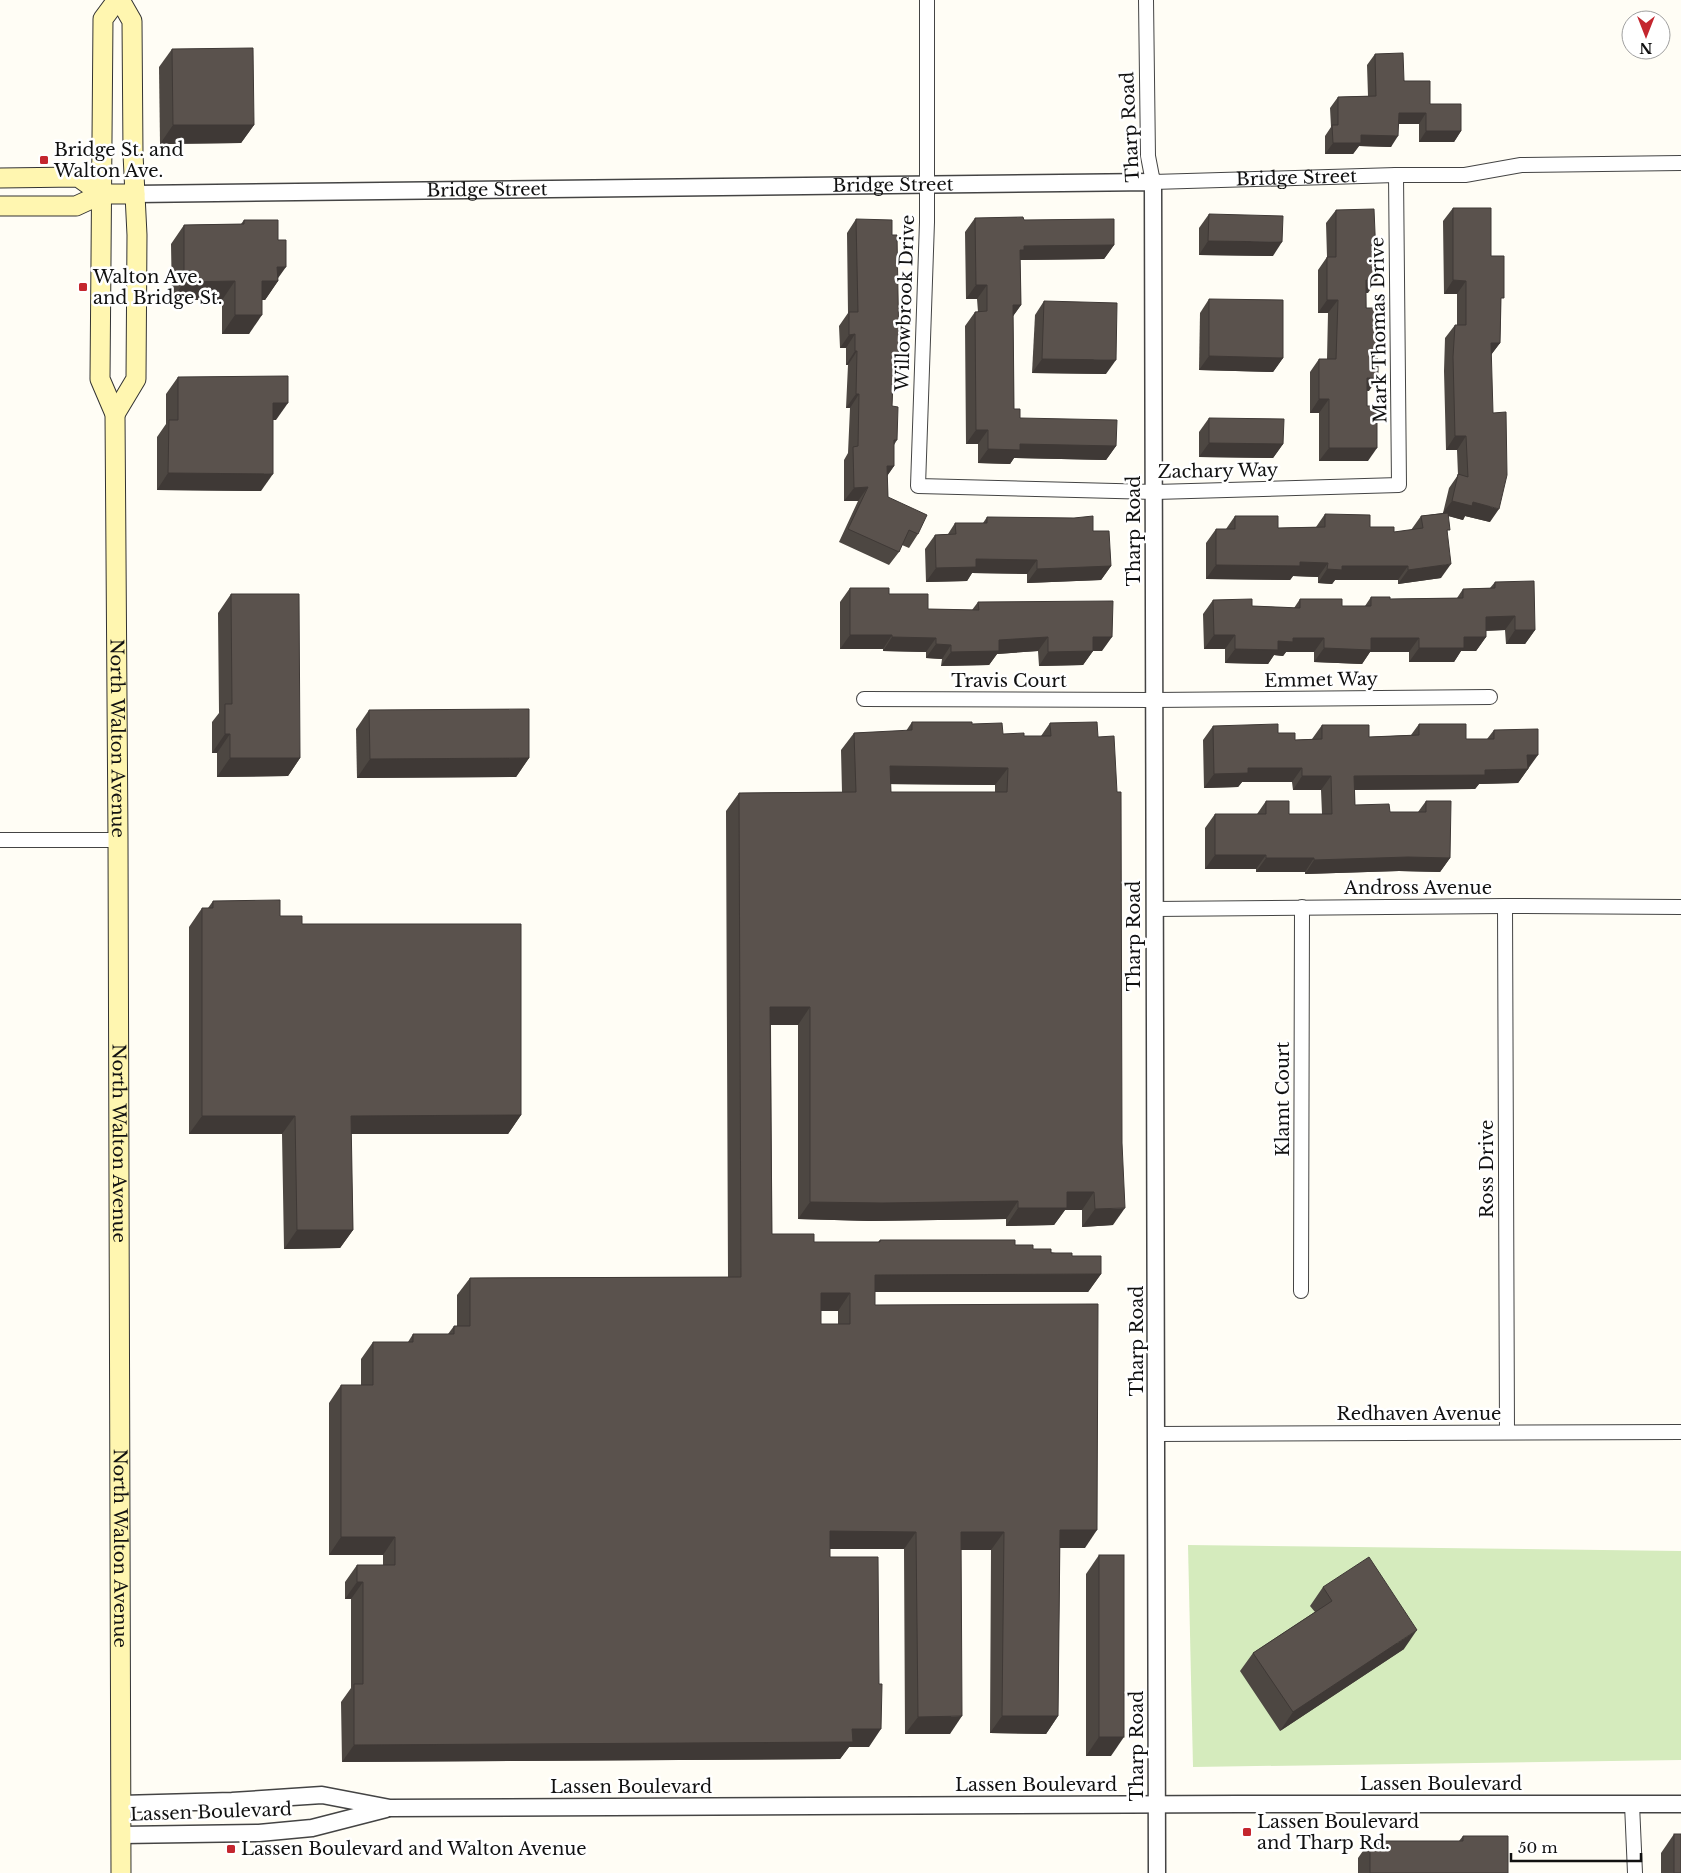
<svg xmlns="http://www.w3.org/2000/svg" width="1681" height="1873" viewBox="0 0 1681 1873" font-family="'Libre Baskerville',serif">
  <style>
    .green { fill: #d5ebbd }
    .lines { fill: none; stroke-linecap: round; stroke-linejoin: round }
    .minor-casing { stroke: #444; stroke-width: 16 }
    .tertiary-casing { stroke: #444; stroke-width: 19 }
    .secondary-casing { stroke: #333; stroke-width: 21 }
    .minor { stroke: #fff; stroke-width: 14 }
    .tertiary { stroke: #fff; stroke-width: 16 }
    .secondary { stroke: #fff6b0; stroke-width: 19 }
    .wall { fill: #4d4742; fill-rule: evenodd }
    .shaded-wall { fill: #3f3936 }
    .building { fill: #5a524d; stroke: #3f3936; fill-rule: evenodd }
    .poi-dot { fill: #c4262e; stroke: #fff; stroke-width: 2 }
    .labels { text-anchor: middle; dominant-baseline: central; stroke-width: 5; stroke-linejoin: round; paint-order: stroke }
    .street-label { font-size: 18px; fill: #111; stroke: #fff }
    .poi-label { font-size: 18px; fill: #111; stroke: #fff; text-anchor: start }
  </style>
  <rect width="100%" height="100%" fill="#fffdf5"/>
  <path class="green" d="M1188 1545 1681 1551V1760L1193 1767Z"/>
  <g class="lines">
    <defs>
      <g id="minor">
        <path d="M927 0V222L918 486 1155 492 1399 485 1396 175"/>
        <path id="s1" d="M1146 0 1148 156 1153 182 1396 175H1465L1521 165 1681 163"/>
        <path d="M864 699 1153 700 1490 697"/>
        <path d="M0 840H118"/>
        <path d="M1505 906 1507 1432"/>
        <path d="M1154 909 1505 906 1681 907"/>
        <path d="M1301 1291 1302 907"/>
        <path d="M1157 1434 1681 1432"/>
        <path d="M1632 1804 1635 1873"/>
      </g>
      <g id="tertiary">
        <path id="s2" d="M135 194 1153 182 1157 1873"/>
        <path d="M121 1804 232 1801 322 1795 390 1808 1238 1804H1681"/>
        <path d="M121 1835 259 1833 312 1828 386 1809"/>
      </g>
      <g id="secondary">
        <path id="s3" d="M117 0 103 19 100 379 115 414 118 840 121 1873"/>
        <path d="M0 178 78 177 102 194"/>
        <path d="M0 206H76L102 194H135"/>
        <path d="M115 414 136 379 137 235 133 154 132 21 120 0"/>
      </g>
    </defs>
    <use href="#minor" class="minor-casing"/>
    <use href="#tertiary" class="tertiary-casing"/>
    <use href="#secondary" class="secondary-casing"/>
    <use href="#minor" class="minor"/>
    <use href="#tertiary" class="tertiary"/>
    <use href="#secondary" class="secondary"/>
  </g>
  <g class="wall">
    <path d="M172 49 254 125 241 143 160 144 159 67Z"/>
    <path d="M1375 54 1430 104 1461 131 1454 142H1419V124H1399L1391 147 1359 146 1353 154H1325V136L1331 127 1330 108 1338 97 1368 96 1367 65Z"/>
    <path d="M1453 208 1491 256 1501 302 1500 343 1491 355 1490 522 1465 516 1463 520 1448 516 1447 534 1441 578 1398 584V580H1335L1332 584 1318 583V577L1293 576 1290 580 1206 579V543L1216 529H1226L1235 516 1278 528 1316 527 1325 514 1370 527 1394 532 1411 530 1421 516 1443 513 1449 488 1458 475 1457 450H1446L1444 371 1445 338 1455 325H1457V294H1444L1443 221Z"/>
    <path d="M1336 210 1368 293H1366L1369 391H1367L1368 461H1319V413H1310V372L1319 359H1327L1328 313H1318V270L1327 257 1326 223Z"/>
    <path d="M1209 214 1273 256 1199 255V228Z"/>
    <path d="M975 218 1024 220 1114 245 1104 259 1020 260 1021 305 1013 316 1014 409 1020 418 1116 446 1106 460 1014 458 1010 464 978 463V444H966L965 326 975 312H978L977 299H966L965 232Z"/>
    <path d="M856 219 892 235 897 380 893 386 892 406 897 440 894 445V466L887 476 888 497 918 534 909 548 902 545 899 552 889 565 839 542 858 501H844V460L848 453 850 408H846L848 365H846V348H840L839 326 848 313 847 233Z"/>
    <path d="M244 220 278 279V281L265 300H262L249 334H222V300H172L171 244 184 225 241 224Z"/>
    <path d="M1209 299 1283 358 1273 372 1199 370 1200 313Z"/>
    <path d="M1044 301 1106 374 1032 373 1035 315Z"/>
    <path d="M178 377 276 420H273L261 491 157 490V437L166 424V394Z"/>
    <path d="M1209 418 1283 444 1273 458 1199 457V432Z"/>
    <path d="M987 517 1093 531 1111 566 1101 580 1027 583V574L972 573 967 581 926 582 925 549 935 535 948 534 955 523H983Z"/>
    <path d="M1495 582 1535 630 1525 644H1506L1505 630 1486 631V637L1476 651H1461L1454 662H1409V652H1370L1362 664 1314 662V652H1286L1283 656 1274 655 1268 664 1225 663V649H1204L1203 614 1213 600 1252 606 1294 608 1300 599 1342 606H1365L1371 597 1390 599 1457 598 1463 589 1490 588Z"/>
    <path d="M850 588 889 594 928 609 972 610 978 602 1102 651H1093L1083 665 1039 666 1038 651 997 654 989 665 941 666 942 659 926 658V652L883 651V649H840V602Z"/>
    <path d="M231 594 300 758 288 776 217 777V753H212V722L219 713 218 613Z"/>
    <path d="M369 710 529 758 516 777 357 778 356 729Z"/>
    <path d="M912 722 972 724 1003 734 1024 736H1041L1050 723 1113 1225 1082 1227V1210H1065L1054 1225 1006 1226V1219L870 1221 798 1219V1025H771L772 1234 814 1242H878L880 1240 1015 1245 1033 1249 1072 1256 1101 1274 1088 1292H875V1305L1085 1548H1060L1058 1716 1046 1734 990 1733 991 1550H961L950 1734H905L904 1549H830V1557L869 1747H849L840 1759 342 1762 341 1702 351 1688V1599H345V1582L357 1565H383V1555H329V1403L341 1385H361V1359L373 1342H408L413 1334H448L454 1326H457V1295L470 1278 728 1277 726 811 739 793 842 792 841 750 854 733 906 731ZM890 784 995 785V792H891ZM821 1311H838V1324H821Z"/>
    <path d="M1419 724 1466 739H1487L1494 730 1528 769 1518 783 1479 784 1475 789 1355 790V805L1390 812H1418L1426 801 1450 858 1440 872 1399 871 1305 874V872H1256V869H1205V828L1215 814H1257L1266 801 1289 814H1322L1321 790H1293L1292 782H1242L1238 787 1204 788 1203 740 1213 726 1278 733 1295 740 1312 739 1322 725 1369 737 1411 735Z"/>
    <path d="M213 901 280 916 302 924 521 1115 508 1134H351L353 1230 340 1248 284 1249 282 1134H189V927L202 908H208Z"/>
    <path d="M1099 1555 1111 1756H1086V1574Z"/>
    <path d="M1323 1587 1404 1649 1280 1731 1240 1671 1253 1653 1315 1612 1310 1606Z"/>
    <path d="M1674 1834 1681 1873H1661V1853Z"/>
    <path d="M1463 1836 1508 1873H1358V1858L1370 1841H1459Z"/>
  </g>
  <g class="shaded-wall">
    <path d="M1399 113H1426L1419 124H1391Z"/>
    <path d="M173 125H254L241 143 160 144Z"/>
    <path d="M1426 131H1461L1454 142H1419Z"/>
    <path d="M1361 135 1398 136 1391 147 1359 146 1353 154H1325L1333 143Z"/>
    <path d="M1208 241 1282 242 1273 256 1199 255Z"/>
    <path d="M1114 245 1104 259 1018 260 1020 250 1024 246Z"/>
    <path d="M277 267H286L276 281H278L265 300H249L262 281Z"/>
    <path d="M1366 280H1377L1368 293H1357Z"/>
    <path d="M1453 280 1466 281 1457 294H1444Z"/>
    <path d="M235 281 222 300H172L184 282Z"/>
    <path d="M976 285H987L977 299H966Z"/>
    <path d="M1327 300H1338L1328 313H1318Z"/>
    <path d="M1013 305H1021L1011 319Z"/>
    <path d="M235 315H262L249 334H222Z"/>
    <path d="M855 334 846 348H840L849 335Z"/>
    <path d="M1491 343H1500L1490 356Z"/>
    <path d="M855 351H857L848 365H846Z"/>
    <path d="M1209 356 1283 358 1273 372 1199 370Z"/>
    <path d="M1042 359 1116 360 1106 374 1032 373Z"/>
    <path d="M1367 378H1378L1369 391H1358Z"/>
    <path d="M856 394H859L850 408H846Z"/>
    <path d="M1319 399H1329L1319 413H1310Z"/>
    <path d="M273 403H288L276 420H262Z"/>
    <path d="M976 430H988L978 444H966Z"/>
    <path d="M1455 436H1466L1457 450H1446Z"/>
    <path d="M1209 443 1283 444 1273 458 1199 457Z"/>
    <path d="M1020 444 1116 446 1106 460 1014 458 1010 464 978 463 988 449Z"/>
    <path d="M1329 448H1377L1368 461H1319Z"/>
    <path d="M887 466H894L885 479Z"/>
    <path d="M168 473 273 474 261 491 157 490Z"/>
    <path d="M868 487 858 501H844L854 488Z"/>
    <path d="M1452 501 1473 502 1499 509 1490 522 1465 516 1463 520 1442 514Z"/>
    <path d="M976 559 1037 560 1027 574 972 573 967 581 926 582 936 568Z"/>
    <path d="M1300 562 1328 563 1318 577 1293 576 1290 580 1206 579 1216 565Z"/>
    <path d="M1451 564 1441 578 1398 584 1408 570Z"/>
    <path d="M1111 566 1101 580 1027 583 1037 569Z"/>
    <path d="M1342 566H1408L1398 580H1335L1332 584 1318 583 1327 569Z"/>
    <path d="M1515 616 1505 630 1476 631 1486 617Z"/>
    <path d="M1515 630H1535L1525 644H1506Z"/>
    <path d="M850 635H892L883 649H840Z"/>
    <path d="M1214 635H1235L1225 649H1204Z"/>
    <path d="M892 637 936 638 926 652 883 651Z"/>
    <path d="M1048 637 1038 651 997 654 989 665 941 666 951 652 999 640Z"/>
    <path d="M1093 637H1112L1102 651H1093L1083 665 1039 666 1048 652Z"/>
    <path d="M1464 637H1486L1476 651H1461L1454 662H1409L1419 648Z"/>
    <path d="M1293 638H1324L1314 652H1286L1283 656 1274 655 1268 664 1225 663 1235 649Z"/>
    <path d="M1371 638H1419L1409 652H1370L1362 664 1314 662 1324 648Z"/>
    <path d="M936 644 951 645 942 659 926 658Z"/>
    <path d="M225 734H230L217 753H212Z"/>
    <path d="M1527 755H1538L1518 783 1479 784 1475 789 1345 790 1354 776Z"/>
    <path d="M230 758H300L288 776 217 777Z"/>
    <path d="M529 758 516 777 357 778 370 759Z"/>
    <path d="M890 766 1008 768 995 785 877 784Z"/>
    <path d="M1248 768H1302L1292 782H1242L1238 787 1204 788 1214 774Z"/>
    <path d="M1302 776H1331L1321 790H1293Z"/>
    <path d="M1215 855H1266L1256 869H1205Z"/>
    <path d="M1408 857 1450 858 1440 872 1399 871 1305 874 1314 860Z"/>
    <path d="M1266 858H1314L1305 872H1256Z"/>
    <path d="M770 1007H810L798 1025H758Z"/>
    <path d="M521 1115 508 1134H338L351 1116Z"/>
    <path d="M202 1116H295L282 1134H189Z"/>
    <path d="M1067 1192H1094L1082 1210H1065L1054 1225 1006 1226 1018 1208Z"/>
    <path d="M1018 1201 1006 1219 870 1221 798 1219 810 1202Z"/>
    <path d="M1125 1208 1113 1225 1082 1227 1095 1209Z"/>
    <path d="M297 1230H353L340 1248 284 1249Z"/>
    <path d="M1101 1274 1088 1292H863L875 1275Z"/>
    <path d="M821 1293H850L838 1311H809Z"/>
    <path d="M1060 1530H1097L1085 1548H1047Z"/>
    <path d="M830 1531 916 1532 904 1549H817Z"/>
    <path d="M961 1532H1004L991 1550H948Z"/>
    <path d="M341 1537H395L383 1555H329Z"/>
    <path d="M357 1582H363L351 1599H345Z"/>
    <path d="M1417 1630 1404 1649 1280 1731 1293 1712Z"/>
    <path d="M962 1716 950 1734H905L918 1717Z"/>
    <path d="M1002 1716H1058L1046 1734 990 1733Z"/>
    <path d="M852 1729H881L869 1747H849L840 1759 342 1762 354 1745Z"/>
    <path d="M1099 1737H1124L1111 1756H1086Z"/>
  </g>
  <g class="building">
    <path d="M253 48 254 125H173L172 49Z"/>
    <path d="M1403 53 1404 81H1430V104H1461V131H1426V113H1399L1398 136 1361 135V143H1333L1332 125H1338V97L1376 96 1375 54Z"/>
    <path d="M1453 208H1491V256H1504V298H1501L1500 343H1491L1493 413 1506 412 1507 475 1499 509 1473 502 1472 506 1452 501 1458 474 1468 477 1466 436H1455L1453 357 1455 325H1466V281L1453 280Z"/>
    <path d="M1374 209 1377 280H1366V308H1376L1375 359H1378V378H1367V406H1377V448H1329V399H1319V359H1336L1338 300H1327V257H1336V210Z"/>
    <path d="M1209 214 1283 216 1282 242 1208 241Z"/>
    <path d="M1023 217 1024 220 1114 219V245L1024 246V250H1020L1021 305H1013L1014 409H1020V418L1117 420 1116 446 1020 444V450L988 449V430H976L975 312 987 311V285H976L975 218Z"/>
    <path d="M856 219 892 220V235H897L899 351 897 380H893L892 406 898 407 897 440H894V466H887L888 497 927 515 918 534 909 530 899 552 848 529 868 487 854 488 853 447 858 446 859 394H856L857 351H855V334L849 335V312H858Z"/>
    <path d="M244 220H278V240H286V267H277L278 281H262V315H235V281L184 282V225L244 224Z"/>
    <path d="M1209 299 1283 300V358L1209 356Z"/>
    <path d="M1044 301 1117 303 1116 360 1042 359Z"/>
    <path d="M288 376V403H273V474L168 473 169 420H178V377Z"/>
    <path d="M1209 418 1284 419 1283 444 1209 443Z"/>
    <path d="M1448 513 1450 530H1447L1451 564 1408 570V566H1342V570L1327 569 1328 563 1300 562V566L1216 565V529H1235V516H1278V528L1325 527V514L1370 515V527H1394V532L1423 528 1421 516Z"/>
    <path d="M1093 516V531H1109L1111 566 1037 569V560L976 559V567L936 568 935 535 956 534 955 523H987V517L1074 518Z"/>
    <path d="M1534 581 1535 630H1515V616L1486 617V637H1464V648H1419V638H1371V650L1324 648V638H1293V642L1278 641V650L1235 649V635H1214L1213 600 1252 599V606L1300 608V599H1342V606H1371V597H1390V599L1463 598V589L1495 588V582Z"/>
    <path d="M850 588H889V594H928V609L979 610 978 602 1113 601 1112 637H1093V651L1048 652V637L999 640V651L951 652V645L936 644V638L892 637V635H850Z"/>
    <path d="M231 594H299L300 758H230V734H225V704H232Z"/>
    <path d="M529 709V758L370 759 369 710Z"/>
    <path d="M912 722H972V724L1002 723 1003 734 1024 733V736H1051L1050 723 1097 722 1098 737 1114 736 1117 792H1121L1122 1143 1125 1208 1095 1209 1094 1192H1067V1208H1018V1201L883 1203 810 1202V1007H770L772 1234H814V1242H880V1240H1015V1245H1033V1249H1051V1253H1072V1256H1101V1274L875 1275V1305L1098 1304 1097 1530H1060L1058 1716H1002L1004 1532H961L962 1716 918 1717 916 1532 830 1531V1557H878L879 1684H882L881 1729H852L853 1742 354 1745V1684H363V1582H357V1565H395V1537H341V1385H373V1342H413V1334H454V1326H470V1278L741 1277 739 793 856 792 854 733 912 730ZM890 766 1008 768 1007 792H891ZM821 1293H850V1324H821Z"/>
    <path d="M1278 724V733H1295V740L1322 739V725H1369V737L1419 735V724H1466V739H1494V730L1538 729V755H1527L1528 769 1485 770V775L1354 776 1355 805 1389 804 1390 812H1426V801H1451L1450 858 1408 857 1314 860V858H1266V855H1215V814H1266V801H1289V814H1332L1331 776H1302V768H1248V773L1214 774 1213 726Z"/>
    <path d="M280 900V916H302V924H521V1115L351 1116 353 1230H297L295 1116H202V908H213V901Z"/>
    <rect x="1099" y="1555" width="25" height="182"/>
    <path d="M1369 1557 1417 1630 1293 1712 1253 1653 1332 1601 1323 1587Z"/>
    <rect x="1674" y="1834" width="7" height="39"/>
    <path d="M1463 1836H1508V1873H1370V1841H1463Z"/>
  </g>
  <g class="poi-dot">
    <rect x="39" y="155" width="10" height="10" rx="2.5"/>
    <rect x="78" y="282" width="10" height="10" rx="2.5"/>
    <rect x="1242" y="1827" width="10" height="10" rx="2.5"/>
    <rect x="226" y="1844" width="10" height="10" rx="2.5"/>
  </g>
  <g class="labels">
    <g class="street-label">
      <text transform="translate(1130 127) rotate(-93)">Tharp Road</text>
      <text stroke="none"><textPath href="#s1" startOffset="326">Bridge Street</textPath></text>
      <text stroke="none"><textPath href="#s2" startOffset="758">Bridge Street</textPath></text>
      <text stroke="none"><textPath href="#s2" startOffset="352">Bridge Street</textPath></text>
      <text transform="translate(905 303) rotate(-88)">Willowbrook Drive</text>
      <text transform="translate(1379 330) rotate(-91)">Mark Thomas Drive</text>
      <text transform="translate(1218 471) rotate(-1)">Zachary Way</text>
      <text transform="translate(1134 531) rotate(-90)">Tharp Road</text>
      <text transform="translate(1321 680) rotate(-1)">Emmet Way</text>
      <text x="1009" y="681">Travis Court</text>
      <text stroke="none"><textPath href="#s3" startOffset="746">North Walton Avenue</textPath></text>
      <text x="1418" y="888">Andross Avenue</text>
      <text transform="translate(1134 936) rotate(-90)">Tharp Road</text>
      <text transform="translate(1283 1099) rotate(-90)">Klamt Court</text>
      <text stroke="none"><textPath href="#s3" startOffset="1151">North Walton Avenue</textPath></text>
      <text transform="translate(1487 1169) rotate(-90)">Ross Drive</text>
      <text transform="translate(1137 1341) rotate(-90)">Tharp Road</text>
      <text x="1419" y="1414">Redhaven Avenue</text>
      <text stroke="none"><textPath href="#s3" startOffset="1556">North Walton Avenue</textPath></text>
      <text transform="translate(1137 1746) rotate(-90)">Tharp Road</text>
      <text x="1441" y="1784">Lassen Boulevard</text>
      <text x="1036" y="1785">Lassen Boulevard</text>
      <text x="631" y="1787">Lassen Boulevard</text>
      <text transform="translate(211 1812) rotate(-2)">Lassen Boulevard</text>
    </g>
    <g class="poi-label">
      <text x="54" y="150">Bridge St. and<tspan x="54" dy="21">Walton Ave.</tspan></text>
      <text x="93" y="277">Walton Ave.<tspan x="93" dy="21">and Bridge St.</tspan></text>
      <text x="1257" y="1822">Lassen Boulevard<tspan x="1257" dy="21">and Tharp Rd.</tspan></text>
      <text x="241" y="1849">Lassen Boulevard and Walton Avenue</text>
    </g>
  </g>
  <g transform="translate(1646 35) rotate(180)"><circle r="24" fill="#ffffff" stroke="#a0a0a0"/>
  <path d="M0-4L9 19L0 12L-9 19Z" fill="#c4262e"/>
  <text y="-8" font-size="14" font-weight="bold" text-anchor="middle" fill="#111111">N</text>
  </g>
  <path d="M1511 1853v8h130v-8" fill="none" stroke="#111111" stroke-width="2.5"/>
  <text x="1518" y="1853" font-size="15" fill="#111111" stroke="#ffffff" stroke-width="4" paint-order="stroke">50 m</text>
</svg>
